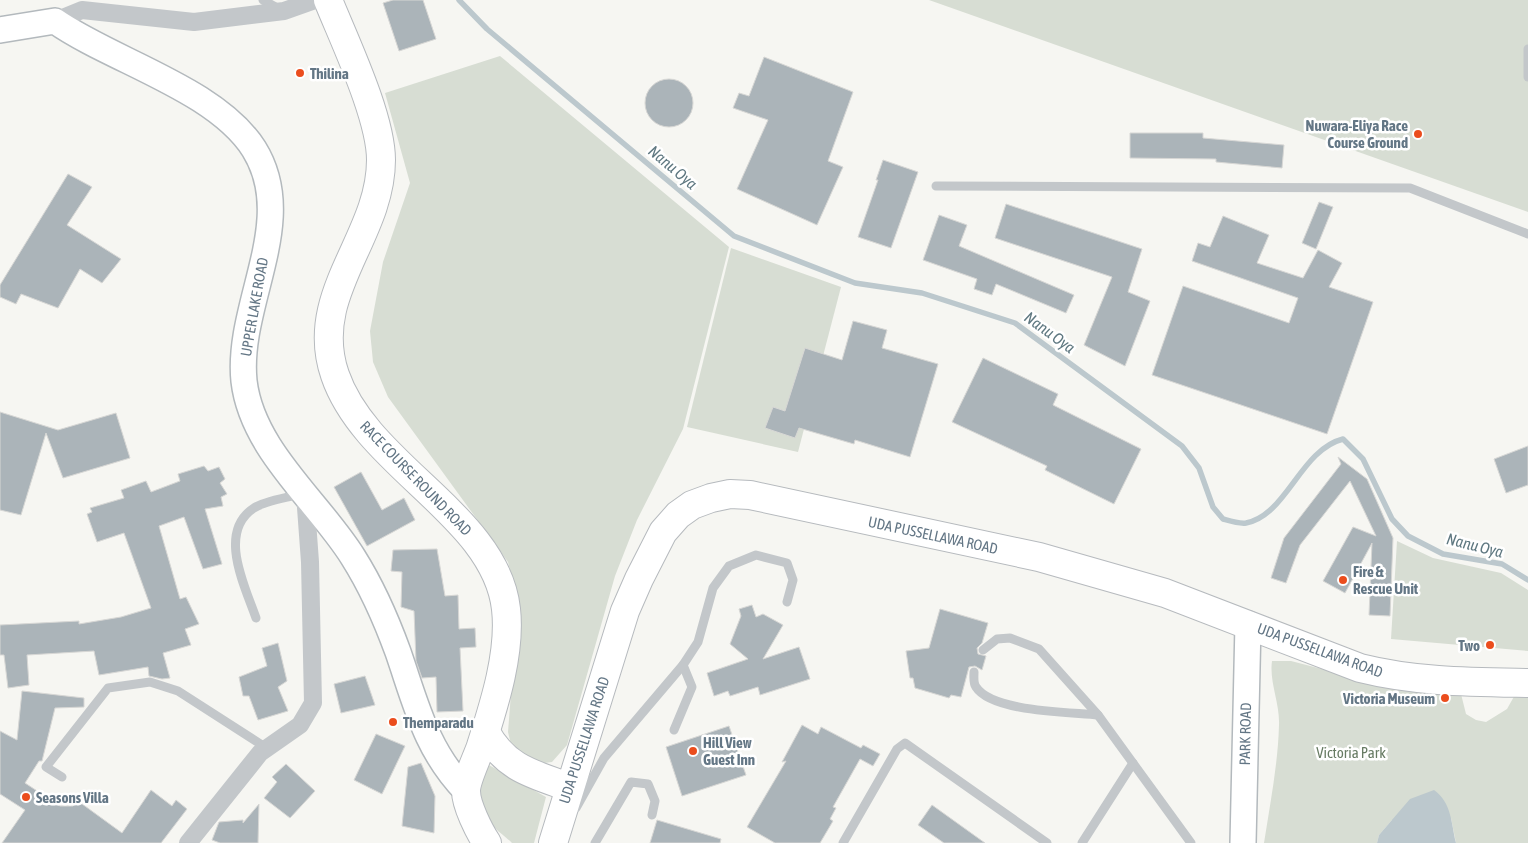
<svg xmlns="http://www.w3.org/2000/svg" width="1528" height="843" viewBox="0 0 1528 843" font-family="'Asap Condensed',sans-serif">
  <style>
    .green { fill: #d7ddd3 }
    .water { fill: #bcc8cd }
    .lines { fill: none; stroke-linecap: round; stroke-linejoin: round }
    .stream { stroke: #bcc8cd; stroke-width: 5.5 }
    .building { fill: #abb4b9; stroke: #d7d7d5 }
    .secondary-casing { stroke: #b3b9bd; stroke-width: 28 }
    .primary-casing { stroke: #b6babe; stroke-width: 30 }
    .lane { stroke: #c3c7ca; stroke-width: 9 }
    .street { stroke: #c3c7ca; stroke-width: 18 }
    .secondary { stroke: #fff; stroke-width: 25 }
    .primary { stroke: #fff; stroke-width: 28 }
    .poi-dot { fill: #eb4d1d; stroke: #fff; stroke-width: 2 }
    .labels { text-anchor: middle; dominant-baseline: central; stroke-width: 5; stroke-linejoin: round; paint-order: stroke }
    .poi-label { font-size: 15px; font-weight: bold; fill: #637685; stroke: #fff; text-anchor: start }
    .street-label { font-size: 15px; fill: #637685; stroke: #fff }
    .park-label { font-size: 15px; fill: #677b63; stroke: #fff }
    .water-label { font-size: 16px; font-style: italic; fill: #5f7881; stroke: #fff }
  </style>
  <rect width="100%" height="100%" fill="#f6f6f2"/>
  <g class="green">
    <path d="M929 0H1528V212Z"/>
    <path d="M500 56 729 247 683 429 637 520 615 576 567 745 552 762 529 765 513 753 508 732 518 603 508 562 388 397 373 362 370 331 383 262 410 183 385 93Z"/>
    <path d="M731 248 841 287 798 452 687 427Z"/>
    <path d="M1397 541 1433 558 1501 573 1528 590V651L1391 639Z"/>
    <path d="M1272 661H1291L1349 676 1461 694 1466 714 1476 720 1486 722 1507 709 1516 693 1528 694V843H1456L1451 818 1392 820 1379 835 1377 843H1264C1270 804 1278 764 1279 725 1280 703 1269 682 1272 661Z"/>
    <path d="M487 764 546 797 534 843H512C505 836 494 829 489 821 478 804 479 781 487 764Z"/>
  </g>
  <path class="water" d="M1434 790C1452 803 1451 823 1456 843H1377L1379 835 1410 799Z"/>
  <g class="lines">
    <path class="stream" d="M459 0 487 29 734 236 855 283 922 293 1015 323 1182 446 1199 468 1213 507 1223 519C1230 521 1239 524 1246 523 1287 515 1300 450 1343 439L1363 459 1392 519 1408 536 1443 554 1502 564 1528 580"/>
  </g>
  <g class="building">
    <path d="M393 0H423L436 39 399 51 383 3Z"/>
    <path d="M764 57 853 92 828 161 843 167 817 225 737 189 768 120 733 108 739 93 749 96Z"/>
    <circle cx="669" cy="103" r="24"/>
    <path d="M1130 133H1203V138L1284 145 1282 168 1216 162V159L1130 158Z"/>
    <path d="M883 160 918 172 891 248 858 237 878 180H876Z"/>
    <path d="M68 174 92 187 67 225 121 259 102 283 80 269 58 308 21 294 16 304 0 297V285Z"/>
    <path d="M1319 202 1333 207 1316 249 1302 243Z"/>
    <path d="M1006 204 1142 249 1128 292 1150 301 1125 366 1084 345 1112 277 995 238Z"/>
    <path d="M939 215 967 225 959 246 1074 295 1066 313 996 284 992 295 974 289 977 279 923 260Z"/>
    <path d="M1223 216 1269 235 1257 263 1303 278 1318 250 1342 263 1329 287 1373 302 1327 434 1152 375 1183 286 1289 323 1298 298 1192 261 1198 243 1210 247Z"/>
    <path d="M853 321 887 330 882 348 938 364 910 457 855 440 854 444 799 428 795 438 765 428 773 407 785 411 805 348 842 360Z"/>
    <path d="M983 358 1058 394 1053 405 1141 449 1114 504 1045 470 1047 466 952 422Z"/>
    <path d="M0 412 58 430 116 413 130 458 63 478 46 433 21 515 0 510Z"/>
    <path d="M1528 446V485L1506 493 1494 459Z"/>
    <path d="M1338 457 1367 479 1393 538 1390 616 1369 615 1372 543 1345 593 1323 581 1353 527 1376 536 1350 481 1300 545 1286 583 1271 578 1284 538 1341 464Z"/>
    <path d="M204 466 208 471 219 467 225 479 220 483 227 494 221 497 223 506 205 509 222 564 203 569 184 517 159 526 180 599 186 597 199 624 185 629 191 645 163 653 170 678 162 679 149 676 148 667 99 675 94 651 27 655 29 685 8 688 4 655H0V625L79 621V624L121 617 151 608 124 533 97 542 87 514 92 512 90 508 124 498 121 490 146 481 151 492 180 481 178 474Z"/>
    <path d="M361 472 382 510 404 498 415 520 367 546 334 487Z"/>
    <path d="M437 549 445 596 458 595 459 629 475 628 476 647 460 648 463 711 437 712 436 677 422 678 416 661 414 611 401 607 402 572 391 571 393 550Z"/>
    <path d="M752 605 756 617 763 614 783 625 763 659 799 647 810 679 760 695 758 687 730 696 728 691 714 696 707 673 748 659 730 644 741 616 739 609Z"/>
    <path d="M940 609 988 623 982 643 977 648 978 654 986 656 982 670 975 666 969 667 961 697 951 695 949 698 915 688 913 678H910L906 651 929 648Z"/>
    <path d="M278 643 287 681 278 687 288 711 258 720 249 696H243L239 677 267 666 262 648Z"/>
    <path d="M365 676 375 705 341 713 334 684Z"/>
    <path d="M22 691 84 698V707L55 708 42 761H39L25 783 60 806H73L78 801 122 833 151 790 172 806 176 800 187 809 161 843H2L25 810 0 794V731L17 740Z"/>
    <path d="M802 725 818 734 821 727 861 748 863 745 880 754 873 766 860 759 833 807 836 808 830 819 833 821 820 843H775L747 827 786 761 782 762Z"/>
    <path d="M729 726 746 775 682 796 666 747Z"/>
    <path d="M376 734 405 746 382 794 354 780Z"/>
    <path d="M421 763 435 796 434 833 402 826 408 767Z"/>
    <path d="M286 764 315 791 290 818 264 798 277 782 272 777Z"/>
    <path d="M259 804 258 843H220L212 840 219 822 243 820V823Z"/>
    <path d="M932 805 985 843H944L918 825Z"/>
    <path d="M657 820 721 839 720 843H650Z"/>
  </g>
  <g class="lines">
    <defs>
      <g id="secondary">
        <path d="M0 30 55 21C112 61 216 89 254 149 299 221 236 304 244 381 252 450 318 501 353 557 372 587 386 619 398 652 416 704 426 750 466 791"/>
        <path d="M1243 843 1248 624"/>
      </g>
      <g id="primary">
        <path d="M328 0C345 42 381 117 381 160 381 238 307 294 335 375 366 466 496 516 506 609 511 653 494 705 481 746 477 758 466 780 466 791 466 805 479 831 487 843"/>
        <path d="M485 731C505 768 532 774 569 787"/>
        <path d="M553 843 625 611 639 579 663 532 678 515 692 505 711 498 730 494 750 495 1039 557 1165 593 1360 668C1416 682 1471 682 1528 683"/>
      </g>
    </defs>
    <use href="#secondary" class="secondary-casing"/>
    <use href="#primary" class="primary-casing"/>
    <g class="lane">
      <path d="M263 0 279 9"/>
      <path d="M1528 49V77"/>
      <path d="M936 186 1410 188 1528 234"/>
      <path d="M256 618C245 586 217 532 254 508 264 501 289 497 302 494"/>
      <path d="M983 650 997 639 1010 638 1039 649 1098 715 1191 843"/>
      <path d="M974 672C974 677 973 683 976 687 992 712 1070 712 1098 715"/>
      <path d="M674 730 692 687 683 665"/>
      <path d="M62 777 46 767 108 688 150 682 178 691 265 747"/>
      <path d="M576 808 604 758 683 665 698 642 713 588 729 566 756 555 787 563 793 580 787 602"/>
      <path d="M595 843 631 782 648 784 655 801 652 815"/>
      <path d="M843 843 897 749 905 743 1047 843"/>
      <path d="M1082 843 1133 763"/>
    </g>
    <g class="street">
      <path d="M55 21 82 10 194 22 284 11 315 0"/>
      <path d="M188 843 260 753 300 725 313 703 310 562 305 494"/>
    </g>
    <use href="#secondary" class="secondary"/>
    <use href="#primary" class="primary"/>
  </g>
  <g class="poi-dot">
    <circle cx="300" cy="73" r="5"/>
    <circle cx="1418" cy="134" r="5"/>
    <circle cx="1343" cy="580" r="5"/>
    <circle cx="1490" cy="645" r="5"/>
    <circle cx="1445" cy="698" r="5"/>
    <circle cx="393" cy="722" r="5"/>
    <circle cx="693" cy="751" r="5"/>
    <circle cx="26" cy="797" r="5"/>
  </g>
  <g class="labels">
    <g class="poi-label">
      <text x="310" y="73">Thilina</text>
      <text x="1408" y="125" text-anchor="end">Nuwara-Eliya Race<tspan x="1408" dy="17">Course Ground</tspan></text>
      <text x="1353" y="571">Fire &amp;<tspan x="1353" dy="17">Rescue Unit</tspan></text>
      <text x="1480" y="645" text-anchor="end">Two</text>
      <text x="1435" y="698" text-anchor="end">Victoria Museum</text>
      <text x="403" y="722">Themparadu</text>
      <text x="703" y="742">Hill View<tspan x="703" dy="17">Guest Inn</tspan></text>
      <text x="36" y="797">Seasons Villa</text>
    </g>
    <g class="street-label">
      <text transform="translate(254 307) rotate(-80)">UPPER LAKE ROAD</text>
      <text transform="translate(416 478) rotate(46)">RACE COURSE ROUND ROAD</text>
      <text transform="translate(933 535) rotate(12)">UDA PUSSELLAWA ROAD</text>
      <text transform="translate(1320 650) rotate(20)">UDA PUSSELLAWA ROAD</text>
      <text transform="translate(1245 734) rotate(-89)">PARK ROAD</text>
      <text transform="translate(584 740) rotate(-72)">UDA PUSSELLAWA ROAD</text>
    </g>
    <g class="park-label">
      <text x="1351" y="752">Victoria Park</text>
    </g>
    <g class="water-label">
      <text transform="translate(673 167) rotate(40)">Nanu Oya</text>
      <text transform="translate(1050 332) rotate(36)">Nanu Oya</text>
      <text transform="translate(1475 545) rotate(14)">Nanu Oya</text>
    </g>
  </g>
</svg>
